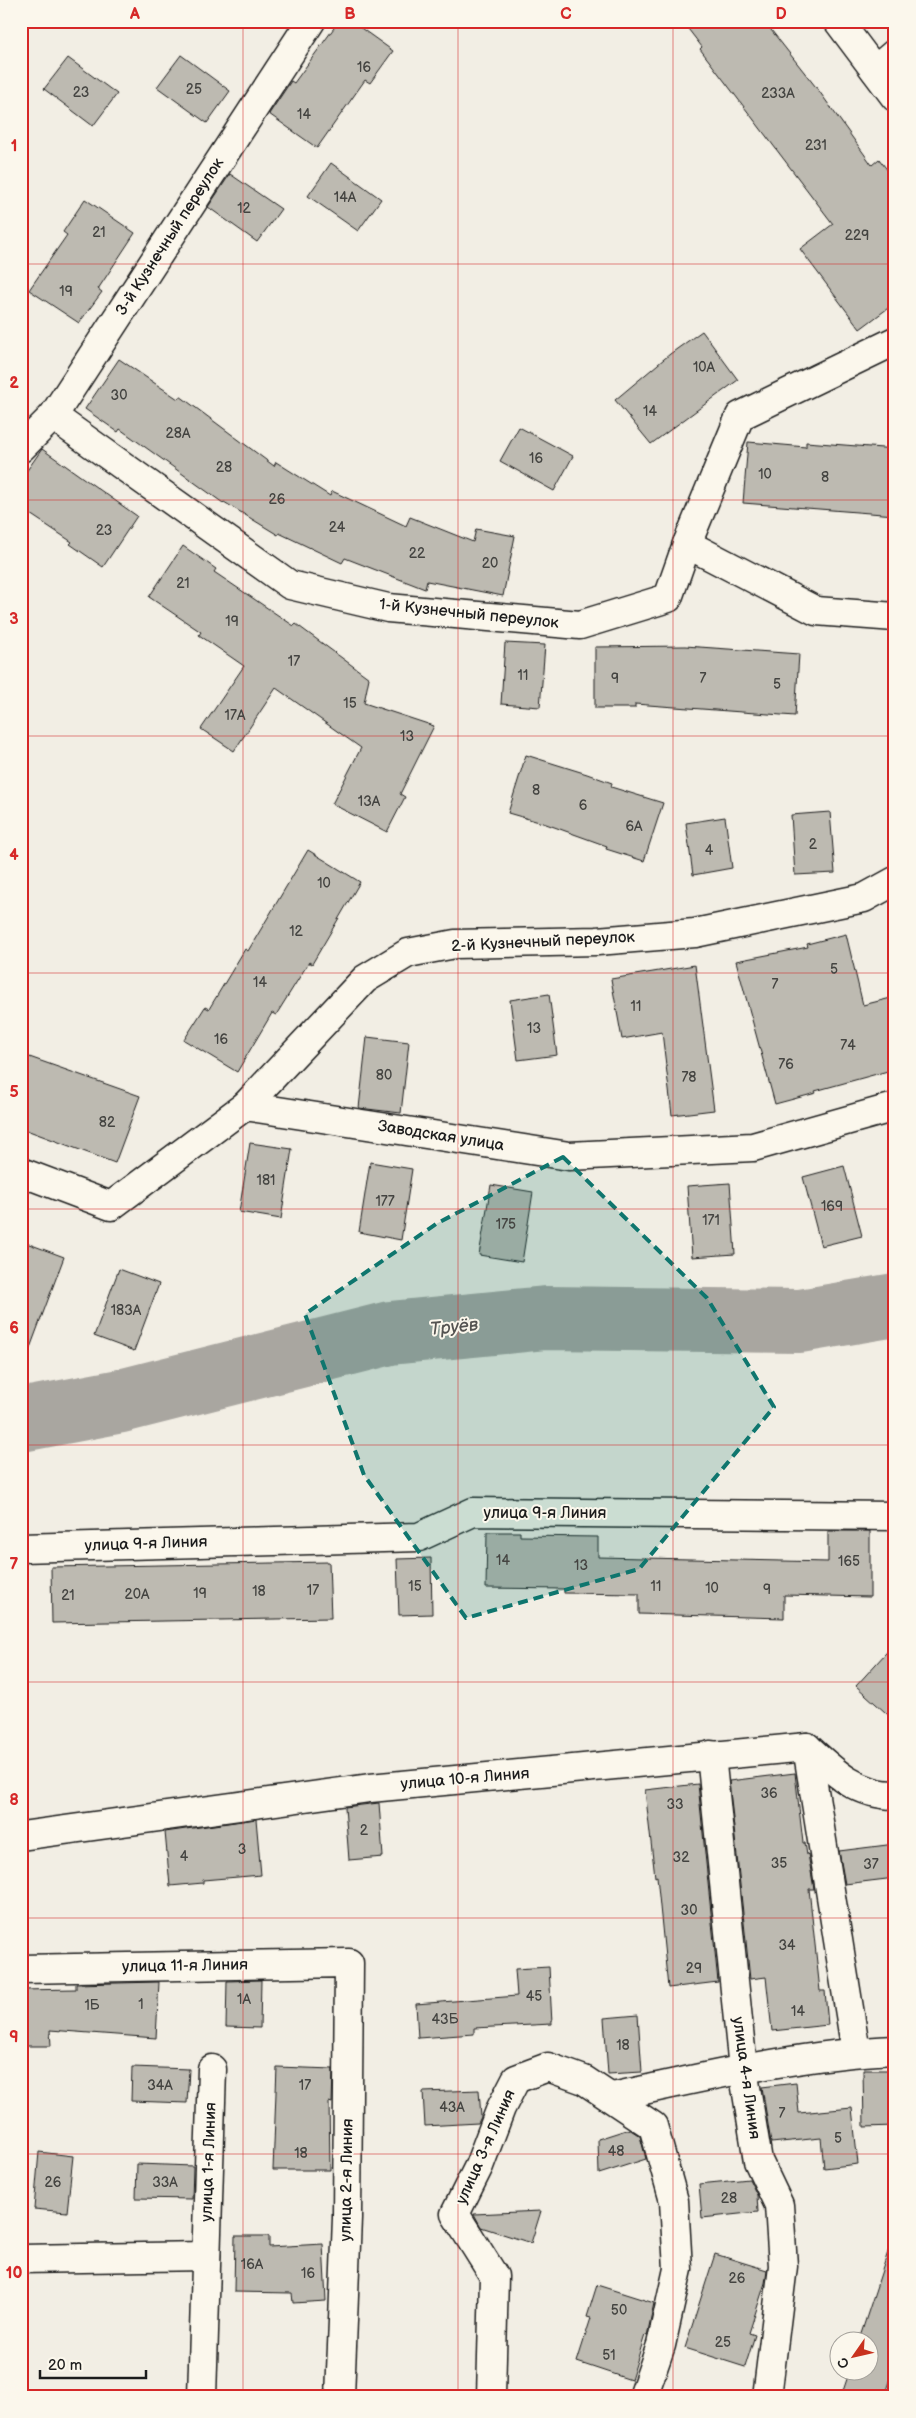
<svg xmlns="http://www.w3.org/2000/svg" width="916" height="2418" viewBox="0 0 916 2418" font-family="'Balsamiq Sans',sans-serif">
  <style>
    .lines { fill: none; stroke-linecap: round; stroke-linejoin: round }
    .river { stroke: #a9a6a0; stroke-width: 64 }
    .building { fill: #bdbab1; stroke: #1c1c1c }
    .minor-casing { stroke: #1c1c1c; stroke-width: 31 }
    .minor { stroke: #fbf7ec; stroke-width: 28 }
    .marked { fill: #0f766e; fill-opacity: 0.2; stroke: #0f766e; stroke-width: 4; stroke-dasharray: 10 6; stroke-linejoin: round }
    .grid { fill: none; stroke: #d62828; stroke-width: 1; stroke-opacity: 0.55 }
    .labels { text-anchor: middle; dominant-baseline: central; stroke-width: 4; stroke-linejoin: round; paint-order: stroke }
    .number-label { font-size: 14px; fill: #444441 }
    .street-label { font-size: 16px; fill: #1c1c1c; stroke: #fbf7ec }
    .water-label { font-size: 18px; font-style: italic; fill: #545351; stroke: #fbf7ec }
    .neatline { fill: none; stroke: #d62828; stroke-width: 2 }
    .grid-label { font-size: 16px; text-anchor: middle; font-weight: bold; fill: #d62828 }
  </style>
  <rect width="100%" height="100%" fill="#f2eee4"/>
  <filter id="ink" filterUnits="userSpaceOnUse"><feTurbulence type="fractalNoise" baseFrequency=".02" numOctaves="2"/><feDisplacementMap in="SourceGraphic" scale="10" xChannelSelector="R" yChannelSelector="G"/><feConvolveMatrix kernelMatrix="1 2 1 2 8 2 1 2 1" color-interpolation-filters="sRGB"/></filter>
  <g filter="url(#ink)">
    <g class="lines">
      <path class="river" d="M21 1420 121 1401 390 1333 546 1318 800 1321 895 1305"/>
    </g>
    <g class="building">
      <path d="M339 21H351L393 51 370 83 365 80 317 148 269 114 291 81 294 83Z"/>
      <path d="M682 21H764L819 91 872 165 879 159 895 180V303L860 329 800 249 833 224 700 49 702 47Z"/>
      <path d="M181 55 230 91 207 123 157 87Z"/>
      <path d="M68 58 117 94 93 126 44 89Z"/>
      <path d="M331 163 381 199 358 231 308 196Z"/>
      <path d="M230 174 281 209 257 242 208 207Z"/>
      <path d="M85 199 135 233 98 289 102 292 79 323 29 290 67 235 63 232Z"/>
      <path d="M702 331 738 380 651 444 615 400 670 354Z"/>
      <path d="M119 359 178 399 180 396 274 466 276 462 330 496 332 491 406 526 410 517 473 542 476 529 515 536 503 596 427 581 425 589 345 558 342 563 279 533 278 535 224 502 223 503 120 429 118 432 85 409Z"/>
      <path d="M519 427 573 456 554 491 500 461Z"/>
      <path d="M748 442 806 447V442L895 449V515L743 503Z"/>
      <path d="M42 449 137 516 103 567 70 544 72 542 21 508V479Z"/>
      <path d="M183 546 216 569 214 572 294 626 296 624 369 678 364 703 434 726 400 794 405 797 387 832 332 804 361 748 276 688 234 751 201 729 244 666 199 635 201 632 149 597Z"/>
      <path d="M505 643 545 645 540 707 501 704Z"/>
      <path d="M685 646 799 654 795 716 635 704V708H595V647Z"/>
      <path d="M526 755 587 774 612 783 611 787 663 803 644 861 606 849 607 846 546 824 508 813Z"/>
      <path d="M830 812 835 873 795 875 791 815Z"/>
      <path d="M725 817 732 868 693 875 686 823Z"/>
      <path d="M308 850 360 882 312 964 309 962 276 1015 272 1013 237 1072 184 1040 205 1007 209 1009 245 949 248 951Z"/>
      <path d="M846 934 863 1005 895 997V1069L815 1091 816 1093 775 1104 736 961 808 947 807 944Z"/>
      <path d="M695 965 714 1110 672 1115 662 1032 622 1039 611 979Z"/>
      <path d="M549 994 557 1055 518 1060 510 1000Z"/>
      <path d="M367 1037 409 1042 401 1113 359 1108Z"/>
      <path d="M21 1054 140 1096 115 1163 21 1128Z"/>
      <path d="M250 1143 292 1149 281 1219 239 1212Z"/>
      <path d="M370 1162 412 1169 401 1240 359 1232Z"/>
      <path d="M844 1166 862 1236 821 1246 803 1177Z"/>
      <path d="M730 1183 735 1254 692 1257 687 1186Z"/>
      <path d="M491 1185 533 1192 522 1262 479 1255Z"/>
      <path d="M21 1241 64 1257 24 1364H21Z"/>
      <path d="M119 1269 159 1284 134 1351 94 1336Z"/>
      <path d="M828 1531H870V1597L784 1595V1618L639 1614V1594L564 1593V1589L486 1588 487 1532H520V1536L598 1537V1557L828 1562Z"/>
      <path d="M431 1558 432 1614 399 1615 397 1559Z"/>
      <path d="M329 1562 331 1618 52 1623 51 1567Z"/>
      <path d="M895 1643V1721L856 1686Z"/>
      <path d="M795 1773 803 1843H805L807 1855 808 1854 814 1889H809L820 1991H825L828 2025 772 2031 766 1977 750 1979 729 1781Z"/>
      <path d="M698 1784 718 1982 668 1988 657 1876 655 1877 645 1790Z"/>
      <path d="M379 1803 383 1857 349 1860 345 1807Z"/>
      <path d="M256 1819 261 1875 203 1880V1883L170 1886 165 1832Z"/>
      <path d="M895 1844V1878L845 1884 839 1851Z"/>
      <path d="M549 1967 552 2024 474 2028V2034L418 2038 416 2004 517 1996 515 1969Z"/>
      <path d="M261 1980 260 2028 226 2027 227 1981Z"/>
      <path d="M159 1982 156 2038 50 2030 51 2046H21V1990L76 1989V1984Z"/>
      <path d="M638 2015 642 2072 608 2074 604 2018Z"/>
      <path d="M132 2067 189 2069 187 2103 131 2101Z"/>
      <path d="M277 2067 333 2069 332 2103 329 2102 330 2170H273Z"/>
      <path d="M863 2070H895V2126L864 2127Z"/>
      <path d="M796 2083 799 2113 852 2108 858 2164 824 2168 821 2138 771 2143 762 2087Z"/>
      <path d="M479 2090 481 2117 478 2123 425 2126 423 2092Z"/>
      <path d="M629 2129 640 2136 646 2159 599 2174 598 2139Z"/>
      <path d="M39 2152 73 2156 67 2212 34 2209Z"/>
      <path d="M137 2164 193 2166 192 2199 136 2198Z"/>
      <path d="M749 2179 757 2195 758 2212 702 2218 699 2184Z"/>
      <path d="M541 2211 531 2243 481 2227 474 2214Z"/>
      <path d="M235 2236H269V2247L323 2244 326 2301 293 2303 292 2293 234 2292Z"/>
      <path d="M889 2249 895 2250V2365L885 2397H841L850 2370H868V2340H859Z"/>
      <path d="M715 2254 767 2270 765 2283 749 2333 755 2335 745 2367 685 2348Z"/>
      <path d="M597 2285 654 2303 647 2336 645 2335 631 2380 577 2362 591 2318 587 2317Z"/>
    </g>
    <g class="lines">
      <defs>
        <g id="minor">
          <path d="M838 21 895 97"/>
          <path d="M875 70 895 53"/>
          <path d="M53 416 290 585 388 608 580 625 668 598 687 544 740 416 895 341"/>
          <path d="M21 448 53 416 311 21"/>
          <path d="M687 544 816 611 895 617"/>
          <path d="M245 1106 365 979 408 953 455 944 597 941 695 933 864 898 895 881"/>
          <path d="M21 1172 111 1206 245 1106 569 1156 753 1147 895 1107"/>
          <path d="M21 1548 419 1537 473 1512 895 1516"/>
          <path d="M807 1747 856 2052"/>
          <path d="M711 1755 743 2069 758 2161 779 2205 783 2266 767 2397"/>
          <path d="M21 1836 370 1788 807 1747C833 1771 857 1795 895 1795"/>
          <path d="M21 1969 349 1963 347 2218 340 2397"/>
          <path d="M612 2097C705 2077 799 2054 895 2050"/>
          <path d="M21 2259 206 2256"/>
          <path d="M202 2397 212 2069"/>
          <path d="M491 2397 494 2276 455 2214 479 2166 501 2108 516 2079 548 2067 584 2080 653 2126 674 2201 678 2269 661 2345 643 2397"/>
        </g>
      </defs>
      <use href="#minor" class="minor-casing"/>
      <use href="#minor" class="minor"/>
    </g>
  </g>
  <path class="marked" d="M563 1157 707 1298 774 1407 639 1569 466 1618 364 1475 305 1314 436 1224Z"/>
  <path class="grid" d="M243 21V2397M458 21V2397M673 21V2397M21 264H895M21 500H895M21 736H895M21 973H895M21 1209H895M21 1445H895M21 1682H895M21 1918H895M21 2154H895"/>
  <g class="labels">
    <g class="number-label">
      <text x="364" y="67">16</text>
      <text x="194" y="89">25</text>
      <text x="81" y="92">23</text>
      <text x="778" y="93">233А</text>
      <text x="304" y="114">14</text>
      <text x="816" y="145">231</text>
      <text x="345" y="197">14А</text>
      <text x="244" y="208">12</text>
      <text x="99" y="232">21</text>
      <text x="857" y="235">229</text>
      <text x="66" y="291">19</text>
      <text x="704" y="367">10А</text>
      <text x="119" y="395">30</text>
      <text x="650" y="411">14</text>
      <text x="178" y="433">28А</text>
      <text x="536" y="458">16</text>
      <text x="224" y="467">28</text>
      <text x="765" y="474">10</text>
      <text x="825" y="477">8</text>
      <text x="277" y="499">26</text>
      <text x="337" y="527">24</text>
      <text x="104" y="530">23</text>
      <text x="417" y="553">22</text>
      <text x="490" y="563">20</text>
      <text x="183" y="583">21</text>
      <text x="232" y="621">19</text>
      <text x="294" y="661">17</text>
      <text x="523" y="675">11</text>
      <text x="615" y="678">9</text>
      <text x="703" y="678">7</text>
      <text x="777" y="684">5</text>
      <text x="350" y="703">15</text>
      <text x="235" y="715">17А</text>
      <text x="407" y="736">13</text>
      <text x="536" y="790">8</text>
      <text x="369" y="801">13А</text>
      <text x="583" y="805">6</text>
      <text x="634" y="826">6А</text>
      <text x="813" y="844">2</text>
      <text x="709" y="850">4</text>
      <text x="324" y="883">10</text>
      <text x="296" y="931">12</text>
      <text x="834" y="969">5</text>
      <text x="260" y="982">14</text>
      <text x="775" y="984">7</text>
      <text x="636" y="1006">11</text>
      <text x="534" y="1028">13</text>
      <text x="221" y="1039">16</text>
      <text x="848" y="1045">74</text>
      <text x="786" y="1064">76</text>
      <text x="384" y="1075">80</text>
      <text x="689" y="1077">78</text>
      <text x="107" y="1122">82</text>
      <text x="266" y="1180">181</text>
      <text x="385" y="1201">177</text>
      <text x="832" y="1206">169</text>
      <text x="711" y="1220">171</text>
      <text x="506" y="1224">175</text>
      <text x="126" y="1310">183А</text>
      <text x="503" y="1560">14</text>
      <text x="849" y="1561">165</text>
      <text x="581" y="1565">13</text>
      <text x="415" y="1586">15</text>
      <text x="656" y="1586">11</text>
      <text x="712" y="1588">10</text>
      <text x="767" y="1589">9</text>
      <text x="313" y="1590">17</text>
      <text x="259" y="1591">18</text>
      <text x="200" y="1593">19</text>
      <text x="137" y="1594">20А</text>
      <text x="68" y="1595">21</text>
      <text x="769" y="1793">36</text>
      <text x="675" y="1804">33</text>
      <text x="364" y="1830">2</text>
      <text x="242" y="1849">3</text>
      <text x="184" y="1856">4</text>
      <text x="681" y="1857">32</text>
      <text x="779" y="1863">35</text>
      <text x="871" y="1864">37</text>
      <text x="689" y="1910">30</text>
      <text x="787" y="1945">34</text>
      <text x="694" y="1968">29</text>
      <text x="534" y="1996">45</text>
      <text x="244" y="1999">1А</text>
      <text x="141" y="2004">1</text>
      <text x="92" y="2005">1Б</text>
      <text x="798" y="2011">14</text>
      <text x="445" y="2019">43Б</text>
      <text x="623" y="2045">18</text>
      <text x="160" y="2085">34А</text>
      <text x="305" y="2085">17</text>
      <text x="452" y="2107">43А</text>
      <text x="782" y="2113">7</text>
      <text x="838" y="2138">5</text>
      <text x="616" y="2151">48</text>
      <text x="301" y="2153">18</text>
      <text x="53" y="2182">26</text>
      <text x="165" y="2182">33А</text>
      <text x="729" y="2198">28</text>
      <text x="252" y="2264">16А</text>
      <text x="308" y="2273">16</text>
      <text x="737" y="2278">26</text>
      <text x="619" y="2310">50</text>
      <text x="723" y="2342">25</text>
      <text x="609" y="2355">51</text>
    </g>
    <g class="street-label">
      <text transform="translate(170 237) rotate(-57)">3-й Кузнечный переулок</text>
      <text transform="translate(469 614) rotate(6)">1-й Кузнечный переулок</text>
      <text transform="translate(543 942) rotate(-3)">2-й Кузнечный переулок</text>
      <text transform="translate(441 1136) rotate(9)">Заводская улица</text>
      <text x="545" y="1513">улица 9-я Линия</text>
      <text transform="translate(146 1544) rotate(-2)">улица 9-я Линия</text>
      <text transform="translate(465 1779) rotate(-5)">улица 10-я Линия</text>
      <text transform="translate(185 1966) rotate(-1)">улица 11-я Линия</text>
      <text transform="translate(746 2078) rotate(82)">улица 4-я Линия</text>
      <text transform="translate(486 2147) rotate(-66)">улица 3-я Линия</text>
      <text transform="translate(209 2162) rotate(-88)">улица 1-я Линия</text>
      <text transform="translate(347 2180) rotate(-89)">улица 2-я Линия</text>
    </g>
    <g class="water-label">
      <text transform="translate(454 1327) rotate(-6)">Труёв</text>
    </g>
  </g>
  <rect width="916" height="2418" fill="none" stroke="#fbf7ec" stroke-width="55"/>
  <g transform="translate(854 2356) rotate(236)"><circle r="24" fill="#fbf7ec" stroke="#a29f99"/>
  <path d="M0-4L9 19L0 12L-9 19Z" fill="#c8321e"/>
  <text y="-8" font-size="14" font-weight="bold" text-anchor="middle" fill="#1c1c1c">С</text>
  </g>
  <path d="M40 2370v8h106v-8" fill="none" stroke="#1c1c1c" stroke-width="2.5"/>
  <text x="48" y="2370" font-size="15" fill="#1c1c1c" stroke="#fbf7ec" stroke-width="4" paint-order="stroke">20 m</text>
  <rect x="28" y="28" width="860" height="2362" class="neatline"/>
  <g class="grid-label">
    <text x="135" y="19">A</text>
    <text x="350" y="19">B</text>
    <text x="566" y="19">C</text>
    <text x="781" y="19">D</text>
    <text x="14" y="151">1</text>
    <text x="14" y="388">2</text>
    <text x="14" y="624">3</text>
    <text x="14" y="860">4</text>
    <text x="14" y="1097">5</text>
    <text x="14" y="1333">6</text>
    <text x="14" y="1569">7</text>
    <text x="14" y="1805">8</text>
    <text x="14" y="2042">9</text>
    <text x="14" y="2278">10</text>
  </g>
</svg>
